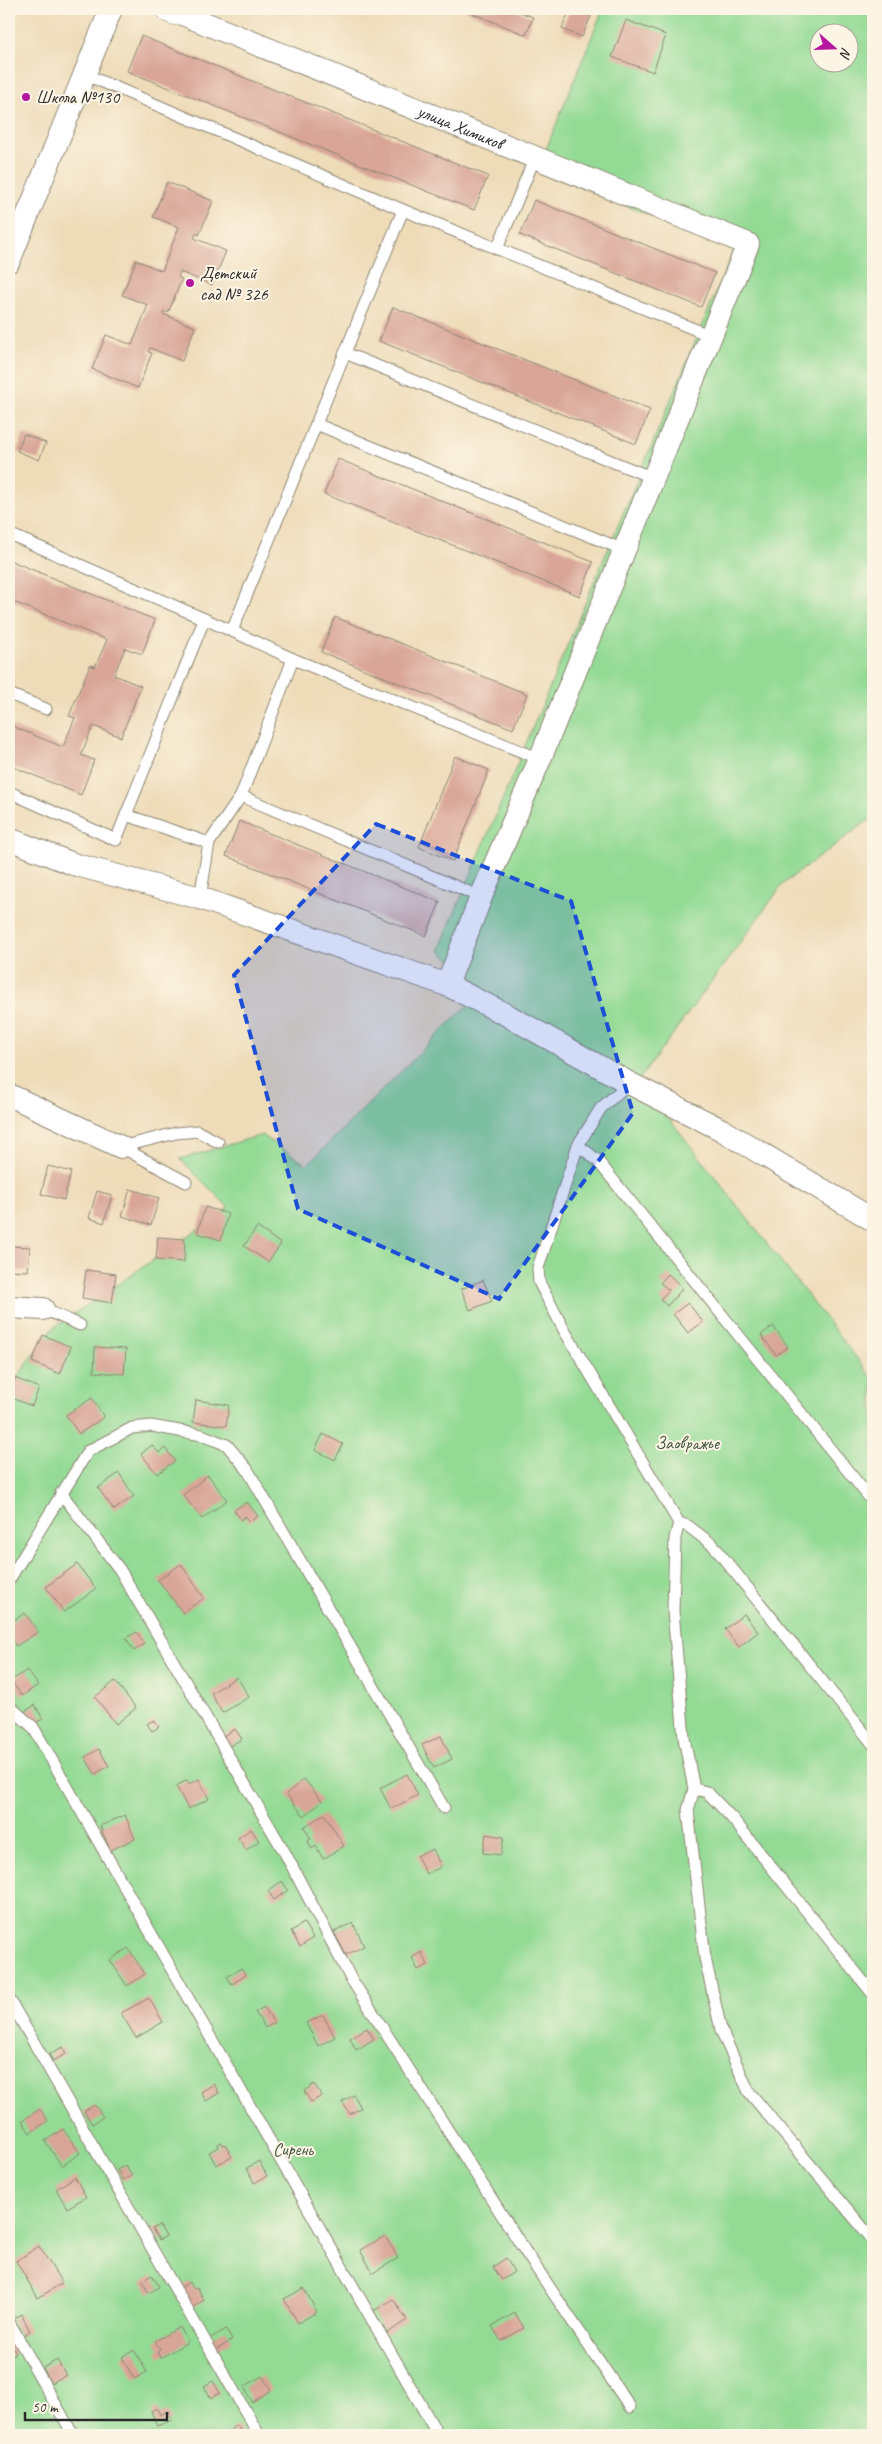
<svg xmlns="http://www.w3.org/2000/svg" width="882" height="2444" viewBox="0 0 882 2444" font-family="Caveat,sans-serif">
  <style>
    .green { fill: #93da94; stroke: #5f8260; fill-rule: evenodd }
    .building { fill: #d8a597 }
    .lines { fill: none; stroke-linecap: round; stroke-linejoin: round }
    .service-casing { stroke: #8c8472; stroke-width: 13 }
    .minor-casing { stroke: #8c8472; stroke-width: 24 }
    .tertiary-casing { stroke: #8c8472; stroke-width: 29 }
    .service { stroke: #fff; stroke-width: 11 }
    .minor { stroke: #fff; stroke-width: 22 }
    .tertiary { stroke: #fff; stroke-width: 28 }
    .marked { fill: #1d4ed8; fill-opacity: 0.2; stroke: #1d4ed8; stroke-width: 4; stroke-dasharray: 10 6; stroke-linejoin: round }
    .poi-dot { fill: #b5179e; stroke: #fcf5e5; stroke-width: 2 }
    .labels { text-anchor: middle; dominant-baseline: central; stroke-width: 4; stroke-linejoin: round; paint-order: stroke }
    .poi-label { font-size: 18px; fill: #2b2b2b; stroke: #fcf5e5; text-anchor: start }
    .street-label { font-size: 18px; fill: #2b2b2b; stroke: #fcf5e5 }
    .park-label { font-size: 18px; fill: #455745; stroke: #fcf5e5 }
  </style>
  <rect width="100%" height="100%" fill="#fcf5e5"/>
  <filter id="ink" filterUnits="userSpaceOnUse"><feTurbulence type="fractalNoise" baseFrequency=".02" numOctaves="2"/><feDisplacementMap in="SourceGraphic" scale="10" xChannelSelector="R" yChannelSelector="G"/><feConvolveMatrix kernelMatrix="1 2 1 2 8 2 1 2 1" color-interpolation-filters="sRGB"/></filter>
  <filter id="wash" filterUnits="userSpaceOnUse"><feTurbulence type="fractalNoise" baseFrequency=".0096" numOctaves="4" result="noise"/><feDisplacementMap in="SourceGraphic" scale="20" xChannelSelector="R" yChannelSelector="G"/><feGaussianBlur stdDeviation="1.12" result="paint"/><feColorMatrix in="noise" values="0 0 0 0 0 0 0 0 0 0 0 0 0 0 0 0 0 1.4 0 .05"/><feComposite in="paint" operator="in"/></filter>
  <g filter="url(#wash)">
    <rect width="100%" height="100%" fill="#eedcb9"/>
    <path class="green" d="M603 9H873V817L784 883 639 1080 873 1379V2435H9V1389L52 1329 229 1208 180 1159 262 1135 307 1165 484 989 439 950 734 250 538 169ZM820 32H850V62H820Z"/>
    <g id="blocks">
      <g class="building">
        <path d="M462 9H512L533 17 526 35Z"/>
        <path d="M570 9H594L582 37 562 29Z"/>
        <path d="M626 20 666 35 653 72 612 57Z"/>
        <path d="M141 36 488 176 474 210 127 71Z"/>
        <path d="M167 182 213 201 199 235 196 233 194 238 226 251 212 285 180 272 178 277 182 279 168 313 164 311 163 314 195 327 182 361 150 348 148 352 152 353 138 388 92 369 106 335 132 345 148 305 122 295 136 260 162 271 179 227 153 217Z"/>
        <path d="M534 200 715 273 701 307 520 235Z"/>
        <path d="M393 307 650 410 636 444 379 341Z"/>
        <path d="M24 434 46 443 39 460 17 451Z"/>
        <path d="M338 459 593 562 580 596 324 494Z"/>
        <path d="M9 560 155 620 142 654 125 648 114 675 141 686 121 737 93 726 81 755 94 760 81 795 9 765V725L63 747 75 718 69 716 90 665 95 667 107 640 9 600Z"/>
        <path d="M335 617 527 694 513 729 321 652Z"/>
        <path d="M455 756 489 770 453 861 419 847Z"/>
        <path d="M239 821 440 902 426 936 226 856Z"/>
        <path d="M48 1166 71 1172 64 1200 41 1194Z"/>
        <path d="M130 1189 159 1198 151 1225 122 1216Z"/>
        <path d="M97 1191 112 1195 104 1223 89 1218Z"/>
        <path d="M205 1207 228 1214 221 1240 197 1233Z"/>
        <path d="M257 1227 281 1244 268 1262 244 1246Z"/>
        <path d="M158 1237 185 1239 184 1262 156 1260Z"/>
        <path d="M9 1246 30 1247 28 1271 9 1270Z"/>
        <path d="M86 1270 116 1274 112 1303 82 1298Z"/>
        <path d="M668 1274 683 1288 667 1306 660 1299 669 1290 660 1283Z"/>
        <path d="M483 1280 492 1301 470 1310 461 1289Z"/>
        <path d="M688 1303 703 1322 688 1333 673 1314Z"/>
        <path d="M773 1326 788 1347 776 1355 761 1335Z"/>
        <path d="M43 1335 71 1347 60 1374 32 1362Z"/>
        <path d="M95 1347 126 1349 124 1374 94 1372Z"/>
        <path d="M15 1378 39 1388 32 1406 9 1397Z"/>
        <path d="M92 1398 104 1417 79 1434 66 1415Z"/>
        <path d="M196 1400 229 1405 226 1426 193 1422Z"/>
        <path d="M323 1434 343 1444 335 1460 315 1450Z"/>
        <path d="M152 1445 159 1453 165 1448 175 1461 157 1474 141 1454Z"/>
        <path d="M119 1473 134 1496 114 1510 98 1488Z"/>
        <path d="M208 1475 227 1500 202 1519 183 1495Z"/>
        <path d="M247 1502 258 1516 249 1522 245 1516 241 1520 234 1510Z"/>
        <path d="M77 1564 96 1589 64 1612 46 1587Z"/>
        <path d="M181 1564 204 1598 183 1613 158 1580Z"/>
        <path d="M25 1613 38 1632 16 1646 9 1635V1623Z"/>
        <path d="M744 1614 758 1632 739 1647 725 1629Z"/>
        <path d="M137 1632 144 1644 134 1651 126 1638Z"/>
        <path d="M27 1670 38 1685 22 1696 11 1681Z"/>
        <path d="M237 1677 249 1697 222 1713 211 1693Z"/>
        <path d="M115 1681 136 1708 116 1724 95 1697Z"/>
        <path d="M35 1705 43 1719 31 1725 24 1712Z"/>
        <path d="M154 1720 159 1727 152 1731 147 1724Z"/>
        <path d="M235 1729 242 1739 226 1748 220 1738Z"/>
        <path d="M441 1736 452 1759 434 1768 422 1745Z"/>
        <path d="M99 1749 109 1766 95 1774 85 1757Z"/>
        <path d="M407 1774 418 1795 391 1809 380 1788Z"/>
        <path d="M199 1779 209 1799 188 1809 176 1786 187 1780 189 1784Z"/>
        <path d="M304 1779 322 1801 304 1816 286 1794Z"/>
        <path d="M324 1814 344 1846 323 1859 316 1846 312 1849 308 1841 311 1839 304 1827Z"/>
        <path d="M125 1815 135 1839 110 1850 100 1826Z"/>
        <path d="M251 1829 259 1841 246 1850 238 1838Z"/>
        <path d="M486 1834 504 1837 501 1855 483 1853Z"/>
        <path d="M433 1849 441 1867 426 1874 417 1856Z"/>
        <path d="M282 1881 288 1890 274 1900 268 1891Z"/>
        <path d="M304 1923 313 1938 300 1947 291 1931Z"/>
        <path d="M353 1923 364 1946 346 1955 334 1932Z"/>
        <path d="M128 1948 145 1974 127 1986 110 1960Z"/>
        <path d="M421 1952 428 1965 418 1970 412 1958Z"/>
        <path d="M241 1968 246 1975 232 1984 227 1977Z"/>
        <path d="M149 1998 163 2022 136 2038 121 2013Z"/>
        <path d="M264 2007 274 2023 265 2028 255 2012Z"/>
        <path d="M323 2015 335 2037 318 2046 306 2023Z"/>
        <path d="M367 2028 374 2039 356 2050 350 2038Z"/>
        <path d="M63 2047 66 2054 53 2061 49 2054Z"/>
        <path d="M214 2084 219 2093 206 2101 201 2092Z"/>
        <path d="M314 2084 322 2096 311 2102 304 2091Z"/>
        <path d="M354 2095 361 2108 350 2114 342 2102Z"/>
        <path d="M95 2105 103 2117 92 2124 84 2111Z"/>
        <path d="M40 2109 48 2121 30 2133 22 2121Z"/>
        <path d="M63 2129 80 2153 62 2166 45 2141Z"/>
        <path d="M221 2142 223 2145 225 2144 232 2157 216 2165 209 2152 219 2147 218 2144Z"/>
        <path d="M259 2161 267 2176 254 2183 247 2168Z"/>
        <path d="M125 2165 132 2176 123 2180 117 2170Z"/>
        <path d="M75 2177 86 2197 67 2208 56 2189Z"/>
        <path d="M159 2225 166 2236 159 2240 152 2229Z"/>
        <path d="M385 2236 398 2258 373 2273 360 2250Z"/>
        <path d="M39 2246 62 2283 38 2298 16 2261Z"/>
        <path d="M506 2258 514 2272 502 2280 493 2267Z"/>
        <path d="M152 2275 159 2287 149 2293 142 2281Z"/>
        <path d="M189 2282 194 2289 197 2287 204 2300 192 2308 180 2288Z"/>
        <path d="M304 2288 317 2312 298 2323 284 2299Z"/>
        <path d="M393 2299 407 2320 386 2334 372 2312Z"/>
        <path d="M515 2313 524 2328 501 2341 492 2326Z"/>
        <path d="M21 2314 30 2331 21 2337 11 2320Z"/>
        <path d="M180 2327 188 2342 160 2358 157 2352 160 2350 155 2341Z"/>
        <path d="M226 2329 232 2340 213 2352 206 2341Z"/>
        <path d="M9 2340 16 2353 9 2357Z"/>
        <path d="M134 2350 147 2372 134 2379 122 2357Z"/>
        <path d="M57 2360 66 2375 51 2383 43 2368Z"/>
        <path d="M262 2376 271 2390 252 2402 244 2387Z"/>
        <path d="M213 2381 220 2393 211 2398 204 2386Z"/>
        <path d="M157 2408 160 2415 168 2411 172 2420 157 2426 151 2411Z"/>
        <path d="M237 2425 243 2435H228L233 2432 231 2429Z"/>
      </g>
    </g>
  </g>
  <g filter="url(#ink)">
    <use href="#blocks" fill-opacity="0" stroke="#8c8472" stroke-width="1"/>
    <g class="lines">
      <defs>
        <g id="service">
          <path d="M84 74 403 210 711 336"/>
          <path d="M403 210 232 631 293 659 540 759"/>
          <path d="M497 249 535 157"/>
          <path d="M345 353 653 478"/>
          <path d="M316 424 624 550"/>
          <path d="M9 534 232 631"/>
          <path d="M293 659 241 796 481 897"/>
          <path d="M9 694 46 709"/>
          <path d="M9 792 116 840 204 620"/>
          <path d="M126 815 209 843"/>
          <path d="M200 898 209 843 241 796"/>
          <path d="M629 1083 601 1108 578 1145 538 1268 539 1282 564 1330 679 1523 688 1526 713 1545 873 1744"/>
          <path d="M578 1145 597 1160 873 1502"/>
          <path d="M121 1147 176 1133 197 1131 218 1142"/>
          <path d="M121 1147 186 1182"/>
          <path d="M43 1309 80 1325"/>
          <path d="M61 1493 120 1570 285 1853 350 1977 525 2251 630 2407"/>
          <path d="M679 1523 675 1538 673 1611 684 1738 694 1789 688 1810 705 1958 721 2030 749 2092 873 2240"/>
          <path d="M9 1580 88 1451 132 1428 151 1426 202 1435 227 1445 247 1469 444 1808"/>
          <path d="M9 1706 33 1727 438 2435"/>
          <path d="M694 1789 707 1792 732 1818 873 1994"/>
          <path d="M9 1999 259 2435"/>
          <path d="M9 2322 73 2435"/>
        </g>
        <g id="minor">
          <path id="s1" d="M175 11 748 244 540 759 481 897 447 985"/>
          <path d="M9 261 111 9"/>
          <path d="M9 839 73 864 200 898 447 985 507 1015 629 1083 722 1130 873 1220"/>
          <path d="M9 1095 121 1147"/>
          <path d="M9 1307 43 1309"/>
        </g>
        <path id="tertiary" d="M170 9 175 11 176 9"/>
      </defs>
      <use href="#service" class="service-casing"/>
      <use href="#minor" class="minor-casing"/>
      <use href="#tertiary" class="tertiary-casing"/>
      <use href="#service" class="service"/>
      <use href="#minor" class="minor"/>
      <use href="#tertiary" class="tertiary"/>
    </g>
  </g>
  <path class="marked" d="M376 824 571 901 633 1113 499 1299 298 1209 234 975Z"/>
  <g class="poi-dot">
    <circle cx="26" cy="97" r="5"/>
    <circle cx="190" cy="283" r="5"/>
  </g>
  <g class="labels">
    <g class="poi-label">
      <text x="36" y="97">Школа №130</text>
      <text x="200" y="273">Детский<tspan x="200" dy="21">сад № 326</tspan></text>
    </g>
    <g class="street-label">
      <text stroke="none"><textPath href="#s1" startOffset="308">улица Химиков</textPath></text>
    </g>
    <g class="park-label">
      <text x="687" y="1443">Заовражье</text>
      <text x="293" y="2149">Сирень</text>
    </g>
  </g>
  <rect width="882" height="2444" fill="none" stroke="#fcf5e5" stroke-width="30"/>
  <g transform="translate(834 48) rotate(110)"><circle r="24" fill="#fcf5e5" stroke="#a8a49b"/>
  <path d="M0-4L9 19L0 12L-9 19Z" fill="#b5179e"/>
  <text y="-8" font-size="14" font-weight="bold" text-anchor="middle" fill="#2b2b2b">N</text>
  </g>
  <path d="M25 2412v8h142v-8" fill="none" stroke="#2b2b2b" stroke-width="2.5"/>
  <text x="32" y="2412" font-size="15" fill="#2b2b2b" stroke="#fcf5e5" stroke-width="4" paint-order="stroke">50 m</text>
</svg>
